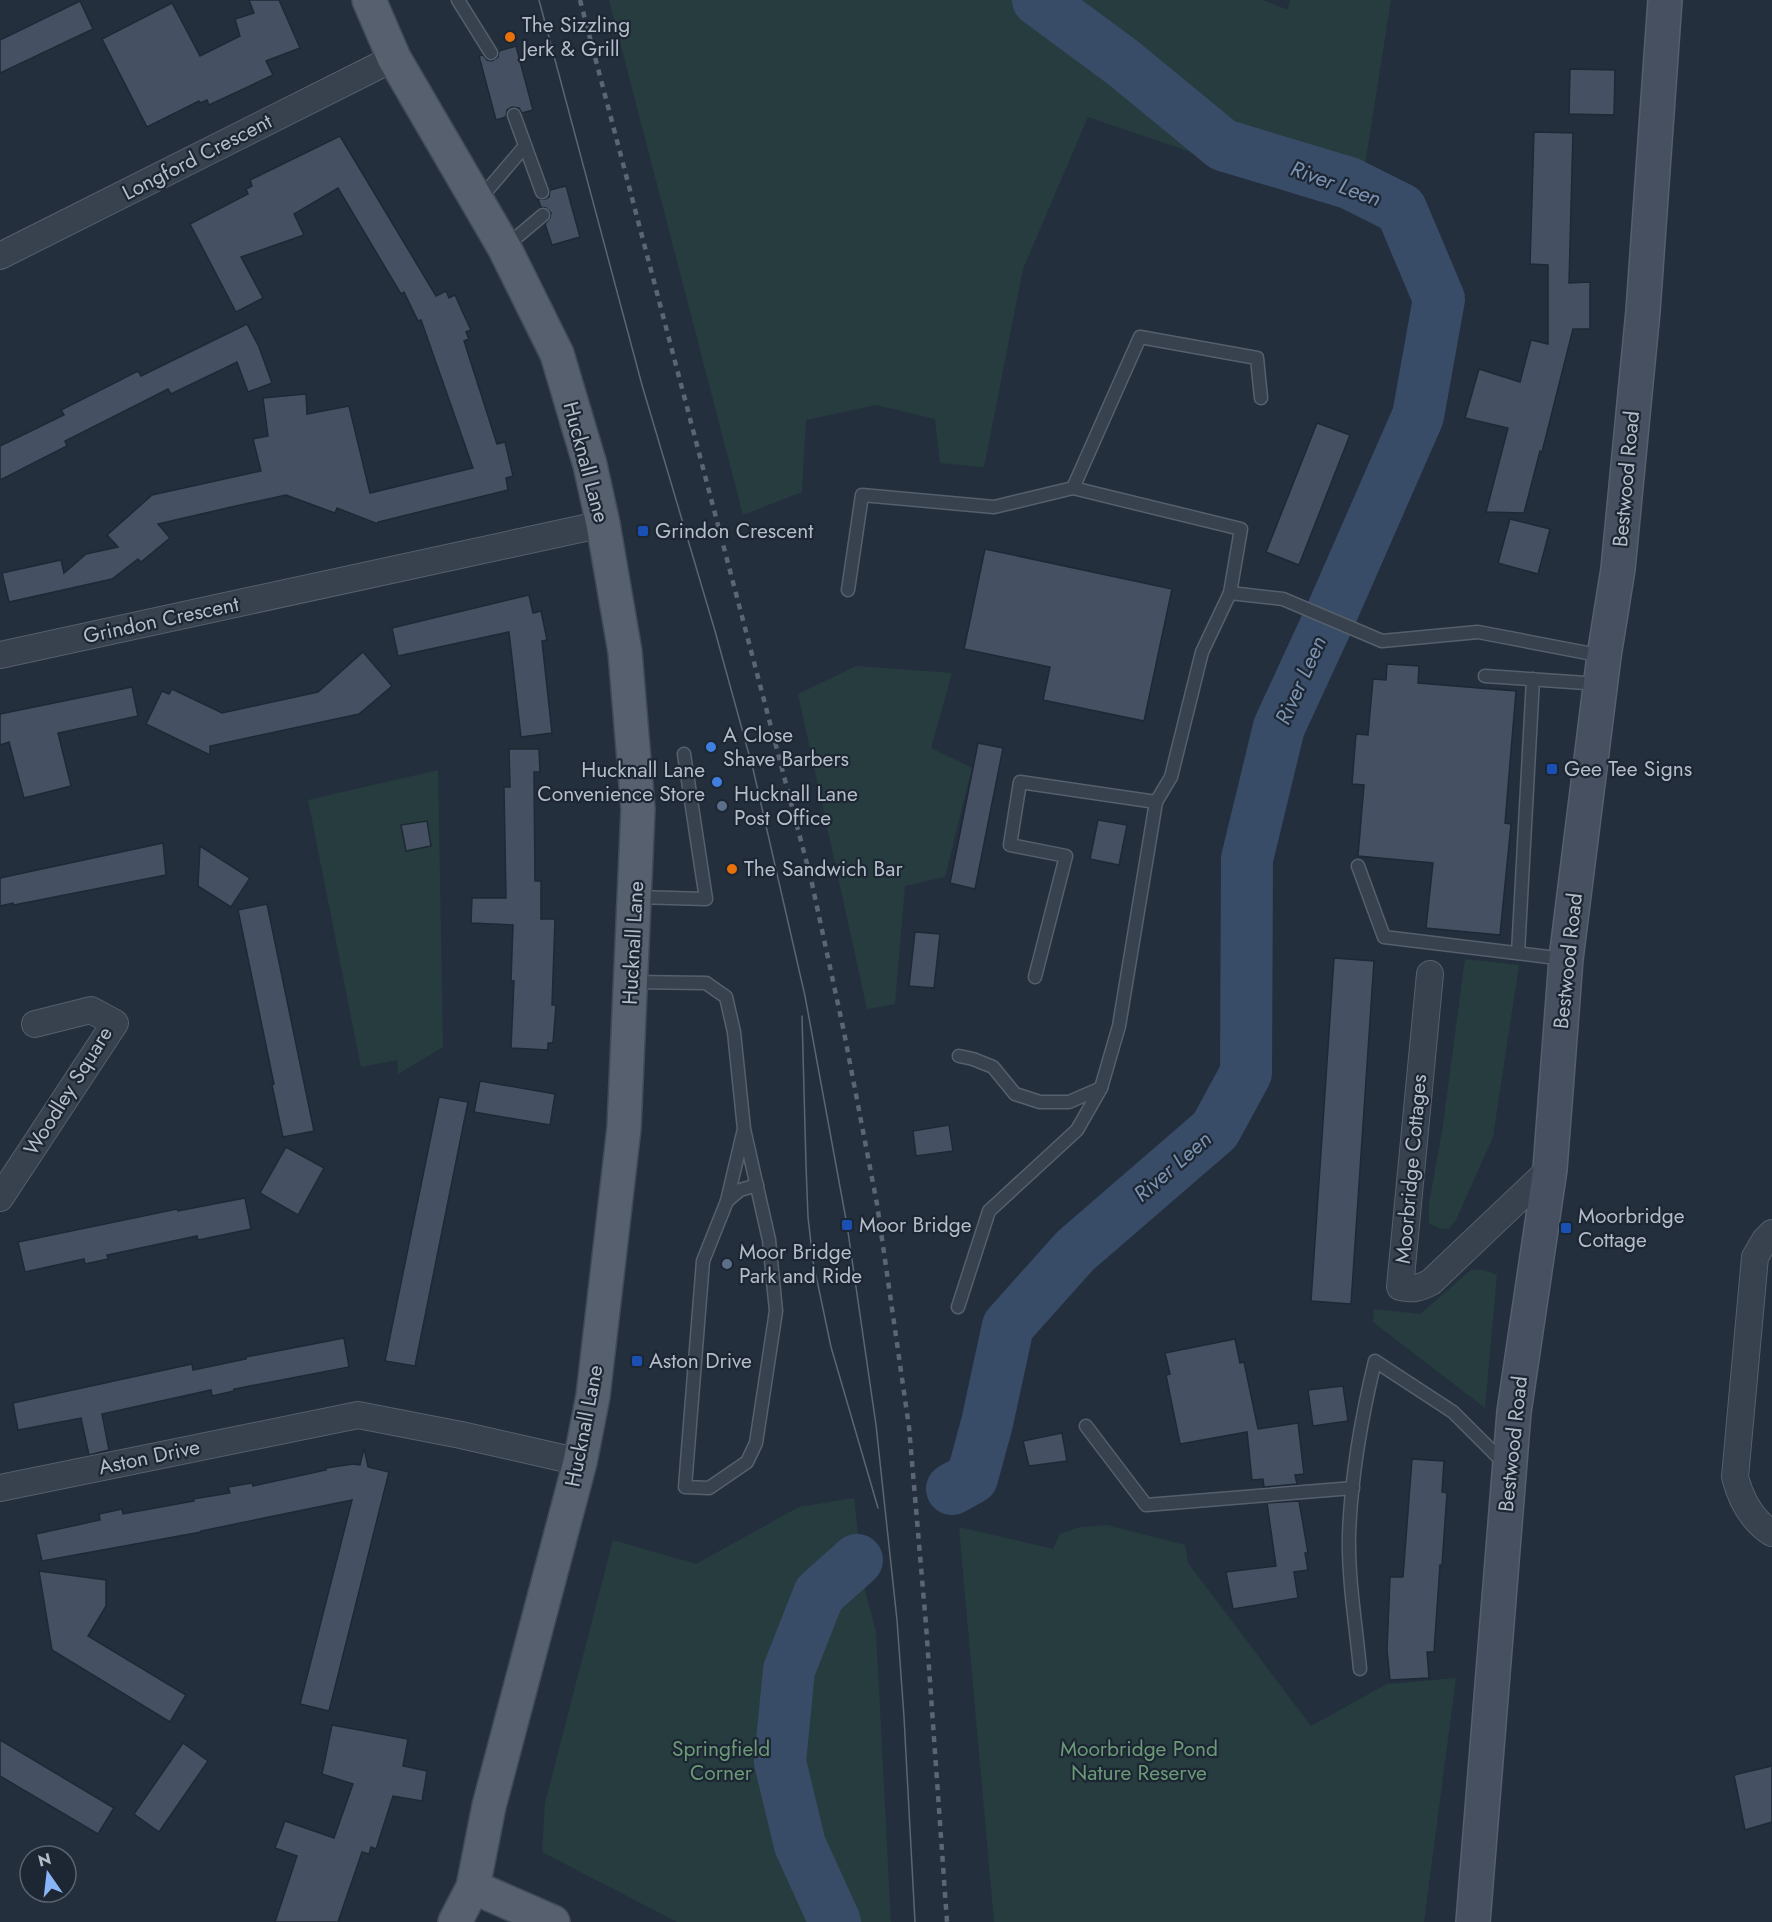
<svg xmlns="http://www.w3.org/2000/svg" width="1772" height="1922" viewBox="0 0 1772 1922" font-family="Jost,sans-serif">
  <style>
    .green { fill: #263c3f }
    .lines { fill: none; stroke-linecap: round; stroke-linejoin: round }
    .river { stroke: #394c67; stroke-width: 52 }
    .building { fill: #455162; stroke: #1f2835; stroke-width: 1.5 }
    .service-casing { stroke: #565f6c; stroke-width: 15 }
    .minor-casing { stroke: #565f6c; stroke-width: 28 }
    .secondary-casing { stroke: #565f6c; stroke-width: 36 }
    .primary-casing { stroke: #414a57; stroke-width: 36 }
    .service { stroke: #38414e; stroke-width: 12 }
    .minor { stroke: #38414e; stroke-width: 26 }
    .secondary { stroke: #465061; stroke-width: 33 }
    .primary { stroke: #56606e; stroke-width: 33 }
    .tram { stroke: #5a6575; stroke-width: 1.5 }
    .rail { stroke: #5a6575; stroke-width: 4.5; stroke-dasharray: 6 6; stroke-linecap: butt }
    .food-dot { fill: #e8710a; stroke: #1d2633; stroke-width: 2 }
    .transit-dot { fill: #1a4fb4; stroke: #1d2633; stroke-width: 2 }
    .shop-dot { fill: #3f7fe0; stroke: #1d2633; stroke-width: 2 }
    .service-dot { fill: #5c6f8a; stroke: #1d2633; stroke-width: 2 }
    .labels { text-anchor: middle; dominant-baseline: central; stroke-width: 4.5; stroke-linejoin: round; paint-order: stroke }
    .poi-label { font-size: 21px; fill: #b4bcc9; stroke: #1d2633; text-anchor: start }
    .street-label { font-size: 21px; fill: #b4bcc9; stroke: #1d2633 }
    .park-label { font-size: 21px; fill: #6b9a76; stroke: #1d2633 }
    .water-label { font-size: 22px; font-style: italic; fill: #7c92b1; stroke: #1d2633 }
  </style>
  <rect width="100%" height="100%" fill="#242f3e"/>
  <g class="green">
    <path d="M609 0H1263L1288 10 1290 0H1391L1358 209 1088 117 1023 269 984 467 940 463 935 419 876 405 806 420 802 492 743 515Z"/>
    <path d="M856 666 952 673 931 748 972 768 945 877 905 886 895 1004 867 1009 798 694Z"/>
    <path d="M438 770 443 1047 398 1074 397 1060 361 1067 308 800Z"/>
    <path d="M1465 959 1519 965 1493 1137 1456 1220 1449 1229 1439 1228 1429 1223V1203L1442 1132Z"/>
    <path d="M1471 1270H1484L1497 1275 1485 1408 1373 1322 1374 1309 1420 1314Z"/>
    <path d="M854 1498 864 1586 876 1632 891 1922H677L542 1852 545 1803 613 1540 696 1564 799 1507Z"/>
    <path d="M1107 1525 1185 1545 1188 1563 1311 1726 1387 1684 1456 1678 1424 1922H994L959 1527 1053 1549 1060 1534 1080 1527Z"/>
  </g>
  <g class="lines">
    <g class="river">
      <path d="M952 1489 972 1478 987 1423 1008 1326 1075 1251 1215 1130 1246 1073 1247 859 1279 727 1333 610 1418 416 1439 299 1401 209 1349 183 1223 145 1122 62 1038 0"/>
      <path d="M835 1922 800 1845 780 1762 789 1670 819 1594 857 1560"/>
    </g>
  </g>
  <g class="building">
    <path d="M249 0H279L300 48 266 61 273 75 209 105 207 100 200 103 199 101 147 127 102 39 172 3 200 56 240 36 235 19 254 13Z"/>
    <path d="M80 1 93 29 0 73V40Z"/>
    <path d="M516 46 533 110 522 113 519 108 512 107 507 110 506 117 496 120 479 56 483 55 487 60 492 61 498 57 499 51Z"/>
    <path d="M1570 69 1615 70 1614 115 1569 114Z"/>
    <path d="M1534 132 1573 133 1569 283 1590 282V329H1573L1542 452 1540 451 1524 513 1486 512 1508 428 1465 418 1479 369 1520 382 1531 340 1548 344V265L1530 264Z"/>
    <path d="M340 136 436 296 446 291 449 298 455 295 463 313 471 330 466 332 469 339 464 341 497 444 505 442 513 476 506 478 508 490 378 522V524L337 508 335 513 286 495 227 508 158 524 170 538 141 562 138 559 112 579 9 602 2 573 61 560 64 573 86 554 118 547 108 536H106L152 495 261 471 253 439 268 436 263 398 306 394 307 414 349 406 370 493 473 468 421 320 418 321 404 292 401 294 338 188 294 214 304 235 241 257 263 298 236 312 190 224 248 194 246 189 252 186 250 180Z"/>
    <path d="M566 186 580 237 552 245 545 224 550 218 551 213 546 208 541 207 538 199H545L549 197 550 190Z"/>
    <path d="M247 324 259 347 272 383 248 392 237 362 171 394 168 389 65 441 67 446 0 480V446L64 415 61 410 138 371 141 376Z"/>
    <path d="M1317 423 1350 435 1299 565 1266 552Z"/>
    <path d="M1510 519 1550 529 1538 574 1498 563Z"/>
    <path d="M985 549 1172 589 1144 721 1043 700 1050 667 964 649Z"/>
    <path d="M529 595 533 613 541 611 547 640 542 641 552 733 521 737 509 632 398 656 392 628Z"/>
    <path d="M363 652 392 686 359 714 210 746V755L146 724 162 691 169 694 172 689 222 713 318 692Z"/>
    <path d="M1387 664 1419 666 1418 683 1516 691 1505 823 1511 824 1500 935 1426 928 1433 863 1358 856 1364 785 1352 784 1356 734 1368 735 1373 679 1386 680Z"/>
    <path d="M132 687 138 716 58 733 71 786 24 798 9 742 0 745V714Z"/>
    <path d="M978 743 1003 748 975 889 950 883Z"/>
    <path d="M509 749H539L540 772H534L535 881H541V919H555L552 1005H556L553 1043H548V1050L511 1048 514 981H511L513 925 471 923 472 898H506L504 787H510Z"/>
    <path d="M1098 820 1127 825 1119 865 1090 859Z"/>
    <path d="M427 821 431 846 406 851 401 825Z"/>
    <path d="M163 843 166 875 14 905 13 903 0 906V878Z"/>
    <path d="M200 846 250 878 231 907 198 886Z"/>
    <path d="M267 904 314 1131 283 1137 272 1085 274 1084 238 910Z"/>
    <path d="M915 932 940 934 934 988 909 986Z"/>
    <path d="M1334 958 1374 961 1351 1304 1311 1301Z"/>
    <path d="M480 1081 555 1094 550 1125 474 1112Z"/>
    <path d="M439 1097 468 1102 415 1366 385 1361Z"/>
    <path d="M949 1125 953 1151 916 1156 913 1131Z"/>
    <path d="M286 1147 324 1168 298 1215 260 1193Z"/>
    <path d="M245 1198 251 1229 198 1240 197 1236 107 1255 108 1259 85 1264 84 1259 25 1272 18 1242 177 1209 178 1211Z"/>
    <path d="M344 1338 349 1367 234 1389V1391L212 1396 211 1390 102 1414 109 1450 89 1455 81 1418 18 1430 13 1403 192 1364 193 1370 246 1359V1357Z"/>
    <path d="M1235 1339 1240 1363 1244 1362 1258 1429 1298 1423 1304 1474 1295 1475 1297 1484 1264 1487 1263 1479 1252 1480 1247 1432 1180 1444 1166 1375 1170 1374 1165 1353Z"/>
    <path d="M1343 1386 1348 1421 1313 1426 1308 1390Z"/>
    <path d="M1062 1433 1067 1461 1029 1466 1023 1441Z"/>
    <path d="M364 1448 368 1467 389 1472 329 1711 300 1704 352 1500 201 1531V1532L42 1561 36 1534 100 1520 99 1514 122 1509 123 1514 194 1501 193 1499 230 1493 228 1487 252 1483 253 1486 326 1470V1468L353 1464 360 1465Z"/>
    <path d="M1412 1459 1444 1461 1442 1492 1447 1493 1442 1565H1440L1434 1652H1427L1429 1678 1390 1680 1387 1650 1390 1577H1403Z"/>
    <path d="M1299 1501 1308 1553H1305L1308 1570 1294 1572 1298 1598 1233 1609 1226 1572 1276 1566 1267 1503Z"/>
    <path d="M39 1571 106 1580V1606L88 1636 186 1695 170 1722 52 1650Z"/>
    <path d="M332 1725 408 1739 403 1766 427 1771 422 1801 393 1796 376 1849 371 1847 369 1854 362 1852 338 1922H275L297 1856 275 1848 285 1821 334 1838 353 1784 322 1774Z"/>
    <path d="M0 1740 114 1808 98 1834 0 1776Z"/>
    <path d="M183 1743 208 1761 159 1832 134 1814Z"/>
    <path d="M1772 1766V1822L1745 1830 1734 1775Z"/>
  </g>
  <g class="lines">
    <defs>
      <g id="service">
        <path d="M458 0 491 53"/>
        <path d="M514 115 542 192"/>
        <path d="M479 200 525 146"/>
        <path d="M505 247 543 215"/>
        <path d="M1073 488 1140 337 1257 358 1261 398"/>
        <path d="M848 590 862 495 994 507 1073 488 1241 529 1230 593"/>
        <path d="M1485 676 1600 684"/>
        <path d="M1358 866 1384 937 1565 959"/>
        <path d="M636 897 706 899 684 754"/>
        <path d="M1518 953 1533 679"/>
        <path d="M1035 977 1066 856 1010 845 1020 782 1156 802 1171 777 1202 652 1230 593 1283 599 1382 641 1478 632 1603 656"/>
        <path d="M632 982 706 983 726 997 734 1032 744 1129 769 1240 776 1311 756 1443 747 1462 709 1488 685 1487 703 1261 727 1201 744 1129"/>
        <path d="M959 1056 973 1059 993 1067 1015 1094 1040 1102H1069L1101 1088 1119 1026 1156 802"/>
        <path d="M727 1201 740 1190 757 1185"/>
        <path d="M958 1307 989 1211 1077 1130 1101 1088"/>
        <path d="M1086 1426 1146 1505 1353 1488"/>
        <path d="M1360 1669C1356 1625 1348 1580 1349 1535 1351 1476 1361 1419 1375 1361L1453 1412 1505 1464"/>
      </g>
      <g id="minor">
        <path d="M0 256 394 58"/>
        <path d="M0 655 603 524"/>
        <path d="M1430 974 1400 1287C1412 1290 1420 1288 1431 1282L1550 1169"/>
        <path d="M0 1198 115 1023 91 1010 35 1024"/>
        <path d="M1772 1233 1765 1240 1755 1257 1735 1477C1741 1500 1751 1520 1772 1533"/>
        <path d="M0 1488 358 1415 461 1435 580 1462"/>
      </g>
      <path id="secondary" d="M1473 1922 1514 1412 1550 1169 1566 959 1604 656 1618 569 1643 311 1665 0"/>
      <g id="primary">
        <path d="M369 0 394 58 504 247 557 354 590 465 603 524 625 652 638 809 624 1128 593 1396 580 1462 489 1806 473 1887 455 1922"/>
        <path d="M473 1887 553 1922"/>
      </g>
    </defs>
    <use href="#service" class="service-casing"/>
    <use href="#minor" class="minor-casing"/>
    <use href="#secondary" class="secondary-casing"/>
    <use href="#primary" class="primary-casing"/>
    <use href="#service" class="service"/>
    <use href="#minor" class="minor"/>
    <use href="#secondary" class="secondary"/>
    <use href="#primary" class="primary"/>
    <g class="tram">
      <path d="M539 0 642 385 715 631 753 769 805 996 847 1225 876 1425 897 1620 904 1717 915 1922"/>
      <path d="M802 1016 806 1165 808 1217 813 1261 831 1347 878 1508"/>
    </g>
    <path class="rail" d="M580 0 811 879 844 1032 877 1204 909 1427 926 1625 947 1922"/>
  </g>
  <g class="food-dot">
    <circle cx="510" cy="37" r="6"/>
    <circle cx="732" cy="869" r="6"/>
  </g>
  <g class="transit-dot">
    <rect x="637" y="525" width="12" height="12" rx="3"/>
    <rect x="1546" y="763" width="12" height="12" rx="3"/>
    <rect x="841" y="1219" width="12" height="12" rx="3"/>
    <rect x="1560" y="1222" width="12" height="12" rx="3"/>
    <rect x="631" y="1355" width="12" height="12" rx="3"/>
  </g>
  <g class="shop-dot">
    <circle cx="711" cy="747" r="6"/>
    <circle cx="717" cy="782" r="6"/>
  </g>
  <g class="service-dot">
    <circle cx="722" cy="806" r="6"/>
    <circle cx="727" cy="1264" r="6"/>
  </g>
  <g class="labels">
    <g class="poi-label">
      <text x="522" y="25">The Sizzling<tspan x="522" dy="24">Jerk &amp; Grill</tspan></text>
      <text x="655" y="531">Grindon Crescent</text>
      <text x="723" y="735">A Close<tspan x="723" dy="24">Shave Barbers</tspan></text>
      <text x="1564" y="769">Gee Tee Signs</text>
      <text x="705" y="770" text-anchor="end">Hucknall Lane<tspan x="705" dy="24">Convenience Store</tspan></text>
      <text x="734" y="794">Hucknall Lane<tspan x="734" dy="24">Post Office</tspan></text>
      <text x="744" y="869">The Sandwich Bar</text>
      <text x="1578" y="1216">Moorbridge<tspan x="1578" dy="24">Cottage</tspan></text>
      <text x="859" y="1225">Moor Bridge</text>
      <text x="739" y="1252">Moor Bridge<tspan x="739" dy="24">Park and Ride</tspan></text>
      <text x="649" y="1361">Aston Drive</text>
    </g>
    <g class="street-label">
      <text transform="translate(197 157) rotate(-27)">Longford Crescent</text>
      <text transform="translate(586 462) rotate(75)">Hucknall Lane</text>
      <text transform="translate(1626 479) rotate(-85)">Bestwood Road</text>
      <text transform="translate(161 620) rotate(-12)">Grindon Crescent</text>
      <text transform="translate(633 943) rotate(-87)">Hucknall Lane</text>
      <text transform="translate(1568 961) rotate(-84)">Bestwood Road</text>
      <text transform="translate(68 1091) rotate(-58)">Woodley Square</text>
      <text transform="translate(1411 1169) rotate(-85)">Moorbridge Cottages</text>
      <text transform="translate(584 1426) rotate(-79)">Hucknall Lane</text>
      <text transform="translate(1513 1444) rotate(-84)">Bestwood Road</text>
      <text transform="translate(149 1457) rotate(-12)">Aston Drive</text>
    </g>
    <g class="park-label">
      <text x="721" y="1749">Springfield<tspan x="721" dy="24">Corner</tspan></text>
      <text x="1139" y="1749">Moorbridge Pond<tspan x="1139" dy="24">Nature Reserve</tspan></text>
    </g>
    <g class="water-label">
      <text transform="translate(1336 183) rotate(20)">River Leen</text>
      <text transform="translate(1300 680) rotate(-66)">River Leen</text>
      <text transform="translate(1172 1166) rotate(-41)">River Leen</text>
    </g>
  </g>
  <g transform="translate(48 1874) rotate(346)"><circle r="28" fill="#1d2633" stroke="#59626f" stroke-width="1.5"/>
  <path d="M0-4.5L10 22L0 15L-10 22Z" fill="#8ab4f8"/>
  <text y="-9" font-size="16" font-weight="bold" text-anchor="middle" fill="#b4bcc9">N</text>
  </g>
</svg>
